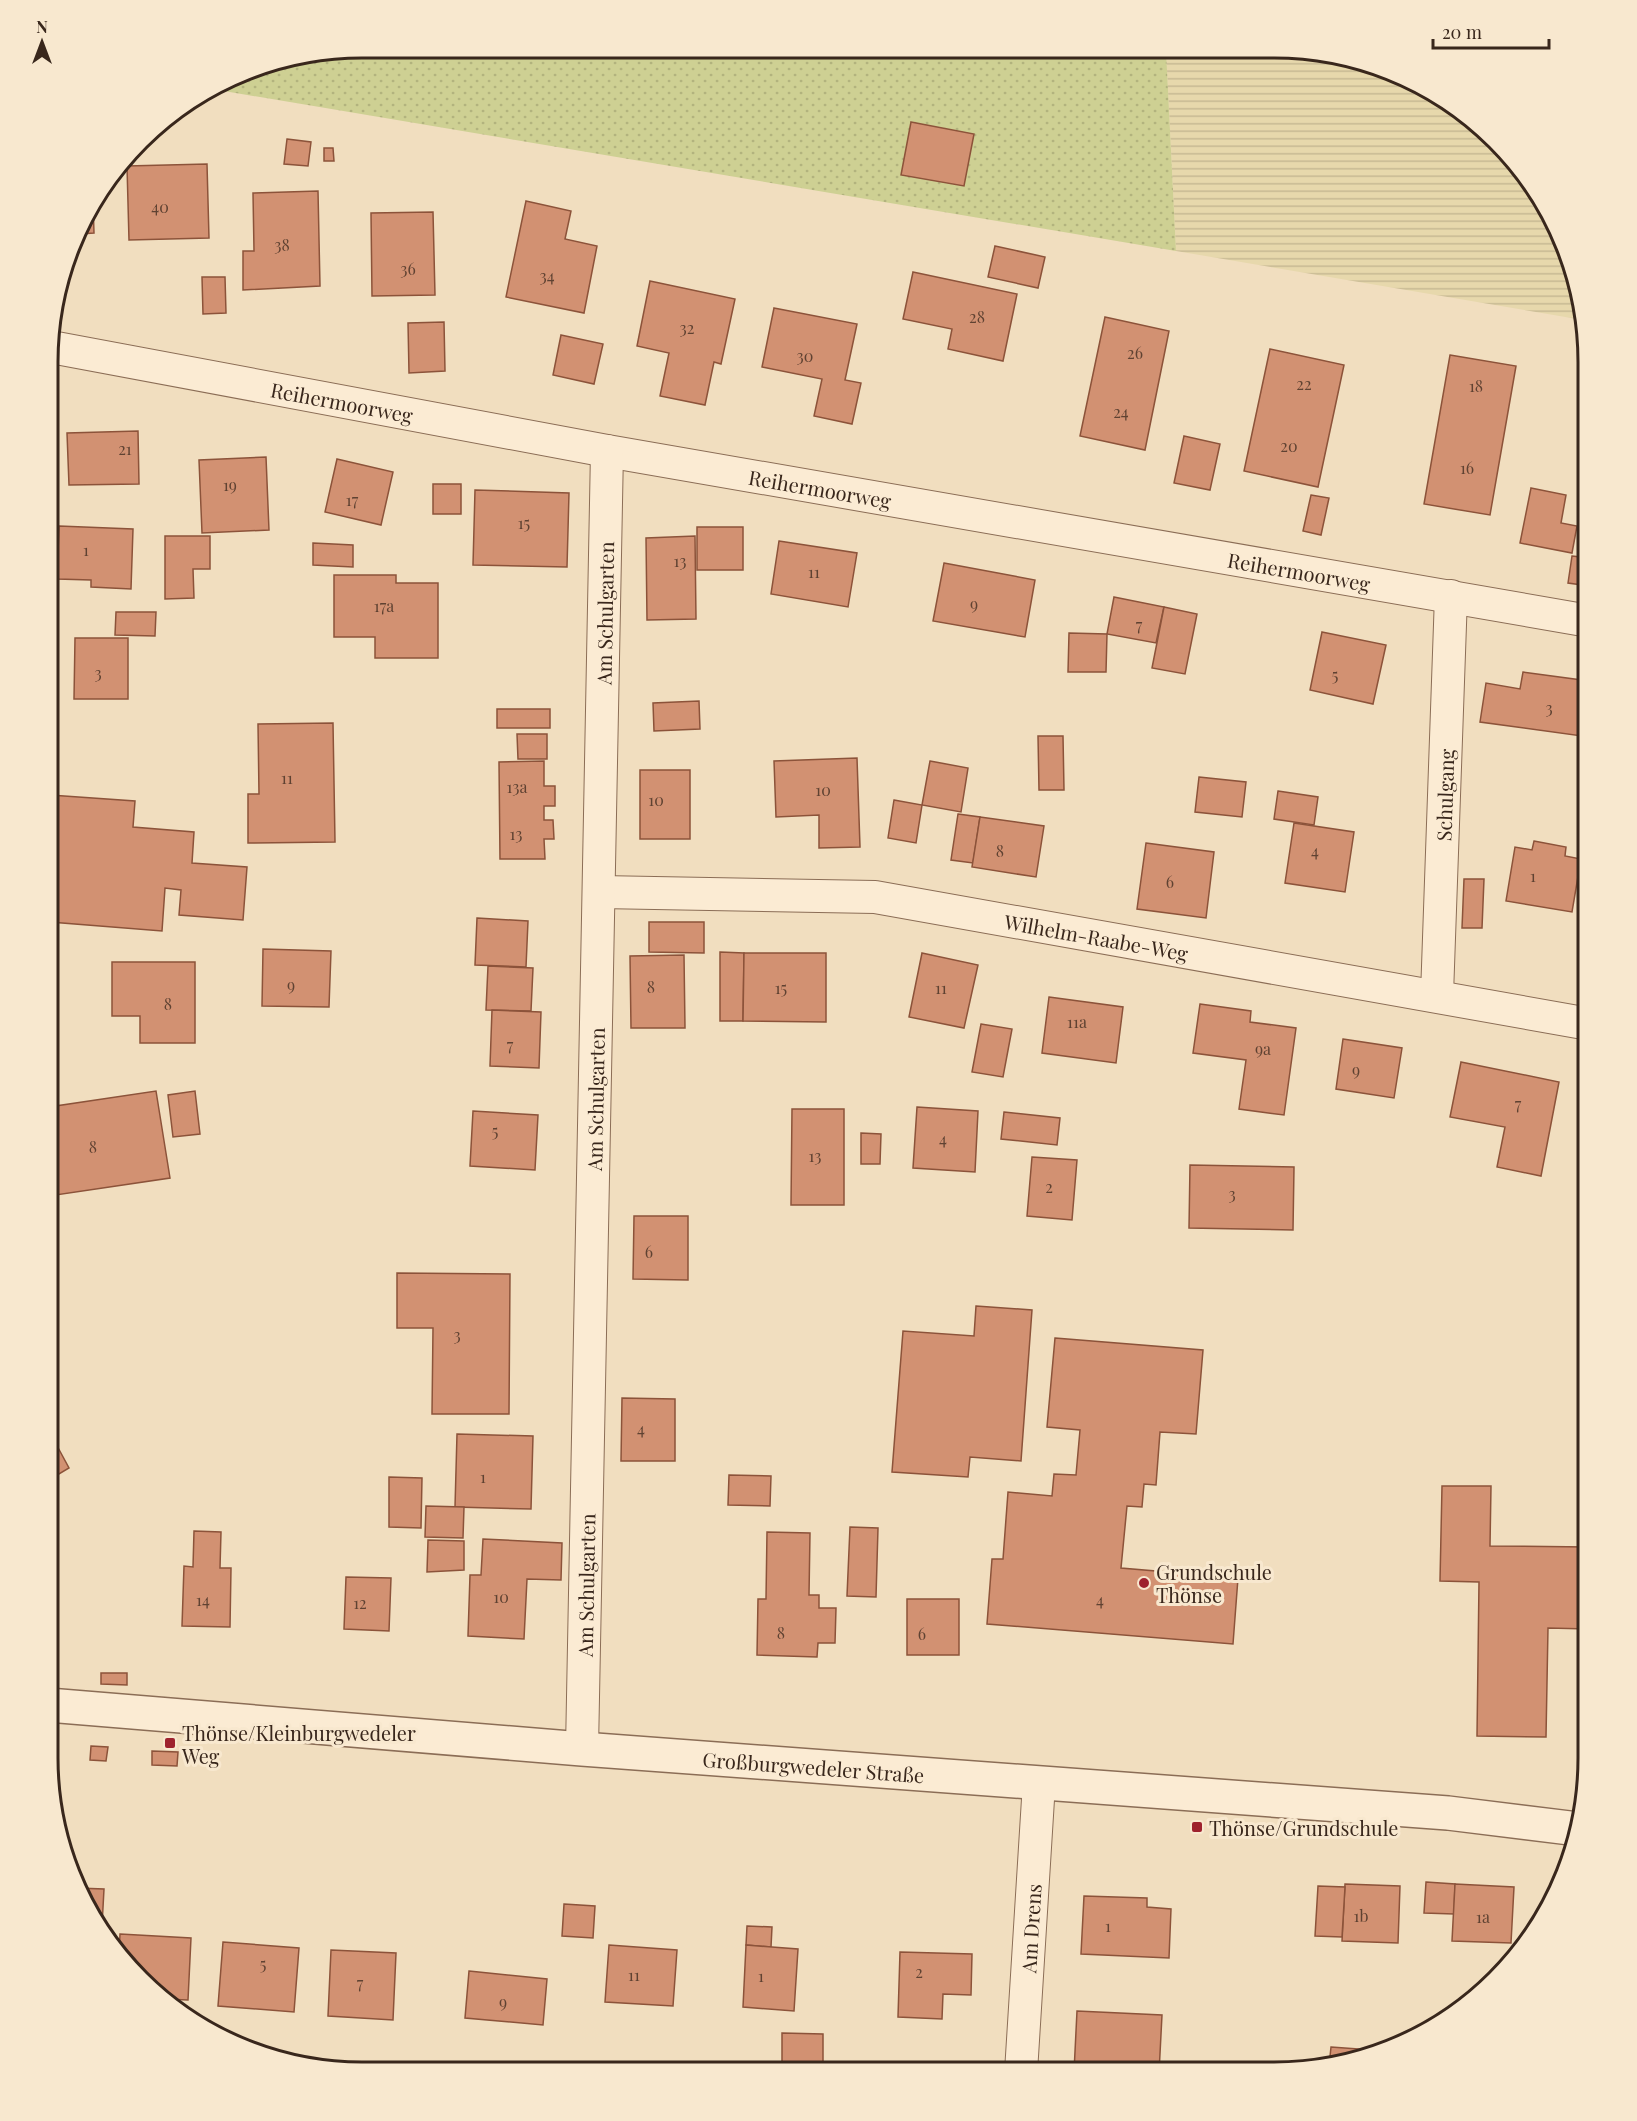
<svg xmlns="http://www.w3.org/2000/svg" width="1637" height="2121" viewBox="0 0 1637 2121" font-family="'Playfair Display',serif">
  <style>
    .farmland { fill: url(#farmland-rules) }
    .grass { fill: url(#grass-dots) }
    .building { fill: #d29172; stroke: #8c533a; stroke-width: 1.5 }
    .lines { fill: none; stroke-linecap: round; stroke-linejoin: round }
    .minor-casing { stroke: #8b6d56; stroke-width: 34 }
    .tertiary-casing { stroke: #8b6d56; stroke-width: 36 }
    .minor { stroke: #fbebd3; stroke-width: 32 }
    .tertiary { stroke: #fbebd3; stroke-width: 33 }
    .poi-dot { fill: #9e222e; stroke: #f8e8cf; stroke-width: 2 }
    .labels { text-anchor: middle; dominant-baseline: central; stroke-width: 6; stroke-linejoin: round; paint-order: stroke }
    .number-label { font-size: 16px; fill: #5f4232 }
    .street-label { font-size: 20px; fill: #39271c; stroke: #f8e8cf }
    .poi-label { font-size: 20px; fill: #39271c; stroke: #f8e8cf; text-anchor: start }
    .rim { fill: none; stroke: #39271c; stroke-width: 3 }
  </style>
  <defs>
    <pattern id="farmland-rules" width="6" height="5" patternUnits="userSpaceOnUse" patternTransform="scale(1.5)"><rect width="6" height="5" fill="#e7d8ac"/><path d="M0 2.5h6" fill="none" stroke="#c7b993"/></pattern>
    <pattern id="grass-dots" width="8" height="8" patternUnits="userSpaceOnUse" patternTransform="scale(1.5)"><rect width="8" height="8" fill="#ced093"/><path d="M2 2h.1M6 6h.1" fill="none" stroke="#b2b37e" stroke-width="1.8" stroke-linecap="round"/></pattern>
  </defs>
  <rect width="100%" height="100%" fill="#f1debf"/>
  <path class="farmland" d="M1166 50 1316 51 1395 72 1450 101 1511 155 1556 223 1578 281 1583 320 1176 251Z"/>
  <path class="grass" d="M363 48 1166 50 1176 251 218 90 261 65Z"/>
  <g class="building">
    <path d="M911 122 974 134 964 186 901 175Z"/>
    <path d="M287 139 311 142 308 166 284 164Z"/>
    <path d="M324 148H333L334 161H324Z"/>
    <path d="M207 164 209 238 129 240 127 166Z"/>
    <path d="M318 191 320 286 243 290V251H254L253 193Z"/>
    <path d="M93 201 94 233 80 234 90 206Z"/>
    <path d="M526 201 571 211 565 239 597 246 584 313 506 297Z"/>
    <path d="M433 212 435 295 372 296 371 213Z"/>
    <path d="M995 246 1045 257 1038 288 988 277Z"/>
    <path d="M913 272 1017 294 1003 361 948 349 952 329 903 319Z"/>
    <path d="M202 277H225L226 313 203 314Z"/>
    <path d="M650 281 735 299 721 364 714 362 705 405 660 396 669 353 637 346Z"/>
    <path d="M774 308 857 324 845 380 861 383 852 424 814 416 822 379 762 367Z"/>
    <path d="M1105 317 1169 331 1145 450 1080 436Z"/>
    <path d="M444 322 445 371 409 373 408 323Z"/>
    <path d="M561 335 603 344 594 384 553 375Z"/>
    <path d="M1270 349 1344 365 1318 487 1244 471Z"/>
    <path d="M1450 355 1516 366 1490 515 1424 504Z"/>
    <path d="M138 431 139 484 69 485 67 433Z"/>
    <path d="M1184 436 1220 444 1210 490 1174 483Z"/>
    <path d="M266 457 269 530 202 533 199 460Z"/>
    <path d="M337 459 393 472 381 525 325 512Z"/>
    <rect x="433" y="484" width="28" height="30"/>
    <path d="M1531 488 1566 495 1561 523 1577 526 1572 553 1520 543Z"/>
    <path d="M475 490 569 493 567 567 473 565Z"/>
    <path d="M1311 495 1329 498 1321 535 1303 531Z"/>
    <path d="M50 516H58L57 551H50Z"/>
    <path d="M59 526 133 529 131 589 91 587V580L57 579Z"/>
    <rect x="697" y="527" width="46" height="43"/>
    <path d="M165 536H210V569H193L194 598 165 599Z"/>
    <path d="M695 536 696 619 647 620 646 538Z"/>
    <path d="M779 541 857 553 848 607 771 594Z"/>
    <path d="M313 543 353 545V567L313 565Z"/>
    <path d="M1572 556 1589 558V586L1568 583Z"/>
    <path d="M944 563 1035 580 1025 637 933 621Z"/>
    <path d="M334 575H396V583H438V658H375V637H334Z"/>
    <path d="M1114 597 1164 607 1156 643 1107 634Z"/>
    <path d="M1164 607 1197 614 1185 674 1152 668Z"/>
    <path d="M116 612H156L155 636 115 635Z"/>
    <path d="M1322 632 1386 645 1373 704 1310 690Z"/>
    <path d="M1069 633 1107 634 1106 672H1068Z"/>
    <path d="M75 638H128V699H74Z"/>
    <path d="M1523 672 1589 681V737L1480 722 1486 683 1520 689Z"/>
    <path d="M699 701 700 729 654 731 653 703Z"/>
    <rect x="497" y="709" width="53" height="19"/>
    <path d="M333 723 335 842 248 843V794H259L258 724Z"/>
    <path d="M517 734H547V759H518Z"/>
    <path d="M1038 736H1063L1064 790H1039Z"/>
    <path d="M857 758 860 847 819 848V815L776 817 774 761Z"/>
    <path d="M544 761V786H555V806H544V820H553L554 839H544L545 859H500L499 762Z"/>
    <path d="M930 761 968 768 961 812 922 805Z"/>
    <rect x="640" y="770" width="50" height="69"/>
    <path d="M1199 777 1246 782 1242 817 1195 812Z"/>
    <path d="M1278 791 1318 797 1314 825 1274 819Z"/>
    <path d="M50 795 135 801 133 827 194 832 192 863 247 867 243 920 179 915 181 890 165 888 162 931 50 922Z"/>
    <path d="M894 800 922 805 916 843 888 838Z"/>
    <path d="M958 814 980 817 973 863 951 860Z"/>
    <path d="M980 817 1044 826 1036 877 972 867Z"/>
    <path d="M1294 823 1354 832 1345 892 1285 883Z"/>
    <path d="M1534 841 1566 847 1565 856 1581 859 1572 912 1506 901 1515 847 1532 850Z"/>
    <path d="M1146 843 1214 852 1206 918 1137 909Z"/>
    <path d="M1464 879H1484L1482 928H1462Z"/>
    <path d="M477 918 528 921 526 967 475 965Z"/>
    <path d="M649 922H704V953L649 952Z"/>
    <path d="M263 949 331 951 329 1007 262 1006Z"/>
    <path d="M720 952 744 953 743 1021H720Z"/>
    <path d="M744 953H826V1022L743 1021Z"/>
    <path d="M922 953 978 965 964 1028 909 1017Z"/>
    <path d="M684 955 685 1028H631L630 956Z"/>
    <path d="M112 962H195V1043H140V1016H112Z"/>
    <path d="M488 966 533 968 531 1011 486 1010Z"/>
    <path d="M1049 997 1123 1007 1116 1063 1042 1053Z"/>
    <path d="M1200 1004 1251 1011 1250 1022 1296 1028 1284 1115 1239 1109 1246 1060 1193 1053Z"/>
    <path d="M492 1010 541 1012 539 1068 490 1066Z"/>
    <path d="M981 1024 1012 1029 1003 1077 972 1072Z"/>
    <path d="M1343 1039 1402 1048 1394 1098 1336 1089Z"/>
    <path d="M1461 1062 1559 1082 1541 1176 1497 1167 1505 1127 1450 1117Z"/>
    <path d="M156 1091 170 1178 49 1196V1107Z"/>
    <path d="M195 1091 200 1134 173 1137 168 1095Z"/>
    <path d="M917 1107 978 1111 975 1172 913 1168Z"/>
    <path d="M792 1109H844V1205H791Z"/>
    <path d="M473 1111 538 1115 535 1170 470 1166Z"/>
    <path d="M1004 1112 1060 1118 1057 1145 1001 1139Z"/>
    <path d="M861 1133 881 1134 880 1164H861Z"/>
    <path d="M1032 1157 1077 1160 1072 1220 1027 1216Z"/>
    <path d="M1190 1165 1294 1167 1293 1230 1189 1228Z"/>
    <path d="M634 1216H688V1280L633 1279Z"/>
    <path d="M397 1273 510 1274 509 1414H432L433 1328H397Z"/>
    <path d="M976 1306 1032 1310 1021 1461 970 1457 968 1477 892 1472 903 1331 974 1336Z"/>
    <path d="M1055 1338 1203 1350 1196 1434 1160 1432 1156 1485 1144 1484 1142 1507 1127 1506 1121 1568 1238 1578 1233 1644 987 1624 992 1559H1003L1008 1492 1052 1496 1054 1474 1076 1475 1080 1430 1047 1427Z"/>
    <path d="M622 1398 675 1399V1461H621Z"/>
    <path d="M49 1431 69 1468 49 1480Z"/>
    <path d="M457 1434 533 1436 531 1509 455 1507Z"/>
    <path d="M729 1475 771 1476 770 1506 728 1505Z"/>
    <path d="M389 1477 422 1478 421 1528 389 1527Z"/>
    <path d="M1442 1486H1491L1490 1546 1588 1547V1629L1548 1628 1546 1737 1477 1736 1479 1582 1440 1581Z"/>
    <path d="M426 1506 464 1507 463 1538 425 1537Z"/>
    <path d="M850 1527 878 1528 876 1597 847 1596Z"/>
    <path d="M194 1531 221 1532 220 1568H231L230 1627 182 1626 184 1566 193 1567Z"/>
    <path d="M767 1532 810 1533 809 1595H819V1608H836L835 1643H818L817 1657 757 1655 758 1599H766Z"/>
    <path d="M483 1539 562 1543 561 1580 527 1579 524 1639 468 1636 470 1575H481Z"/>
    <path d="M428 1540 464 1541V1570L427 1572Z"/>
    <path d="M346 1577 391 1578 389 1631 344 1629Z"/>
    <rect x="907" y="1599" width="52" height="56"/>
    <path d="M101 1673H127V1685L101 1684Z"/>
    <path d="M91 1746 108 1747 106 1761 90 1760Z"/>
    <path d="M152 1751 178 1752 177 1766 152 1765Z"/>
    <path d="M1426 1882 1455 1884 1454 1914 1424 1913Z"/>
    <path d="M1345 1884 1400 1886 1398 1943 1342 1941Z"/>
    <path d="M1455 1884 1514 1887 1511 1943 1452 1941Z"/>
    <path d="M1318 1886 1345 1887 1342 1937 1315 1936Z"/>
    <path d="M77 1888 104 1889 102 1926 81 1898Z"/>
    <path d="M1084 1896 1147 1898V1907L1171 1909 1169 1958 1081 1954Z"/>
    <path d="M564 1904 595 1906 593 1938 562 1936Z"/>
    <path d="M747 1926 772 1927 771 1947 746 1945Z"/>
    <path d="M120 1934 191 1938 188 2000 164 1999 126 1966 119 1955Z"/>
    <path d="M223 1942 299 1948 294 2012 218 2006Z"/>
    <path d="M609 1945 677 1950 673 2006 605 2002Z"/>
    <path d="M746 1945 798 1949 794 2011 743 2007Z"/>
    <path d="M331 1950 396 1953 393 2020 328 2016Z"/>
    <path d="M900 1952 972 1954 971 1995 943 1994 942 2019 898 2017Z"/>
    <path d="M469 1971 547 1979 543 2025 465 2018Z"/>
    <path d="M1077 2011 1162 2015 1159 2073 1074 2072Z"/>
    <path d="M782 2033 823 2034V2071L782 2070Z"/>
    <path d="M1331 2047 1386 2051 1356 2062 1329 2066Z"/>
  </g>
  <g class="lines">
    <defs>
      <g id="minor">
        <path id="s1" d="M51 347 607 451 1589 621"/>
        <path id="s2" d="M600 892 875 897 1589 1024"/>
        <path id="s3" d="M1437 995 1451 596"/>
        <path id="s4" d="M582 1749 607 451"/>
        <path id="s5" d="M1021 2072 1039 1783"/>
      </g>
      <g id="tertiary">
        <path id="s6" d="M48 1705 582 1749 1448 1813 1578 1829"/>
      </g>
    </defs>
    <use href="#minor" class="minor-casing"/>
    <use href="#tertiary" class="tertiary-casing"/>
    <use href="#minor" class="minor"/>
    <use href="#tertiary" class="tertiary"/>
  </g>
  <g class="poi-dot">
    <circle cx="1144" cy="1583" r="6"/>
    <rect x="164" y="1737" width="12" height="12" rx="3"/>
    <rect x="1191" y="1821" width="12" height="12" rx="3"/>
  </g>
  <g class="labels">
    <g class="number-label">
      <text x="160" y="206">40</text>
      <text x="282" y="244">38</text>
      <text x="408" y="268">36</text>
      <text x="547" y="275">34</text>
      <text x="977" y="316">28</text>
      <text x="687" y="327">32</text>
      <text x="1135" y="352">26</text>
      <text x="805" y="355">30</text>
      <text x="1304" y="383">22</text>
      <text x="1476" y="385">18</text>
      <text x="1121" y="411">24</text>
      <text x="1289" y="445">20</text>
      <text x="125" y="448">21</text>
      <text x="1467" y="467">16</text>
      <text x="230" y="484">19</text>
      <text x="352" y="499">17</text>
      <text x="524" y="522">15</text>
      <text x="86" y="549">1</text>
      <text x="680" y="560">13</text>
      <text x="814" y="571">11</text>
      <text x="974" y="603">9</text>
      <text x="384" y="605">17a</text>
      <text x="1139" y="624">7</text>
      <text x="98" y="672">3</text>
      <text x="1335" y="674">5</text>
      <text x="1549" y="707">3</text>
      <text x="287" y="777">11</text>
      <text x="517" y="786">13a</text>
      <text x="823" y="789">10</text>
      <text x="656" y="799">10</text>
      <text x="516" y="833">13</text>
      <text x="1000" y="850">8</text>
      <text x="1315" y="850">4</text>
      <text x="1533" y="875">1</text>
      <text x="1170" y="881">6</text>
      <text x="291" y="984">9</text>
      <text x="651" y="986">8</text>
      <text x="781" y="987">15</text>
      <text x="941" y="987">11</text>
      <text x="168" y="1003">8</text>
      <text x="1077" y="1021">11a</text>
      <text x="510" y="1044">7</text>
      <text x="1263" y="1048">9a</text>
      <text x="1356" y="1069">9</text>
      <text x="1518" y="1103">7</text>
      <text x="495" y="1130">5</text>
      <text x="943" y="1138">4</text>
      <text x="93" y="1146">8</text>
      <text x="815" y="1155">13</text>
      <text x="1049" y="1186">2</text>
      <text x="1232" y="1193">3</text>
      <text x="649" y="1251">6</text>
      <text x="457" y="1334">3</text>
      <text x="641" y="1428">4</text>
      <text x="483" y="1476">1</text>
      <text x="501" y="1596">10</text>
      <text x="203" y="1599">14</text>
      <text x="1100" y="1599">4</text>
      <text x="360" y="1602">12</text>
      <text x="781" y="1632">8</text>
      <text x="922" y="1633">6</text>
      <text x="1361" y="1915">1b</text>
      <text x="1483" y="1916">1a</text>
      <text x="1108" y="1925">1</text>
      <text x="263" y="1963">5</text>
      <text x="919" y="1971">2</text>
      <text x="634" y="1974">11</text>
      <text x="761" y="1975">1</text>
      <text x="360" y="1982">7</text>
      <text x="503" y="2001">9</text>
    </g>
    <g class="street-label">
      <text stroke="none"><textPath href="#s1" startOffset="296">Reihermoorweg</textPath></text>
      <text stroke="none"><textPath href="#s1" startOffset="782">Reihermoorweg</textPath></text>
      <text stroke="none"><textPath href="#s1" startOffset="1268">Reihermoorweg</textPath></text>
      <text stroke="none"><textPath href="#s4" startOffset="1136">Am Schulgarten</textPath></text>
      <text stroke="none"><textPath href="#s3" startOffset="200">Schulgang</textPath></text>
      <text stroke="none"><textPath href="#s2" startOffset="500">Wilhelm-Raabe-Weg</textPath></text>
      <text stroke="none"><textPath href="#s4" startOffset="650">Am Schulgarten</textPath></text>
      <text stroke="none"><textPath href="#s4" startOffset="164">Am Schulgarten</textPath></text>
      <text stroke="none"><textPath href="#s6" startOffset="768">Großburgwedeler Straße</textPath></text>
      <text stroke="none"><textPath href="#s5" startOffset="144">Am Drens</textPath></text>
    </g>
    <g class="poi-label">
      <text x="1156" y="1571">Grundschule<tspan x="1156" dy="23">Thönse</tspan></text>
      <text x="182" y="1732">Thönse/Kleinburgwedeler<tspan x="182" dy="23">Weg</tspan></text>
      <text x="1209" y="1827">Thönse/Grundschule</text>
    </g>
  </g>
  <path d="M0 0H1637V2121H0ZM362 58H1274A304 304 0 0 1 1578 362V1758A304 304 0 0 1 1274 2062H362A304 304 0 0 1 58 1758V362A304 304 0 0 1 362 58Z" fill="#f8e8cf" fill-rule="evenodd"/>
  <path class="rim" d="M362 58H1274A304 304 0 0 1 1578 362V1758A304 304 0 0 1 1274 2062H362A304 304 0 0 1 58 1758V362A304 304 0 0 1 362 58Z"/>
  <g transform="translate(42 42)" stroke="#f8e8cf" stroke-width="4.5" paint-order="stroke">
  <path d="M0-4.5L10 22L0 15L-10 22Z" fill="#39271c"/>
  <text y="-9" font-size="16" font-weight="bold" text-anchor="middle" fill="#39271c">N</text>
  </g>
  <path d="M1433 39v9h116v-9" fill="none" stroke="#39271c" stroke-width="3"/>
  <text x="1442" y="39" font-size="18" fill="#39271c" stroke="#f8e8cf" stroke-width="4.5" paint-order="stroke">20 m</text>
</svg>
